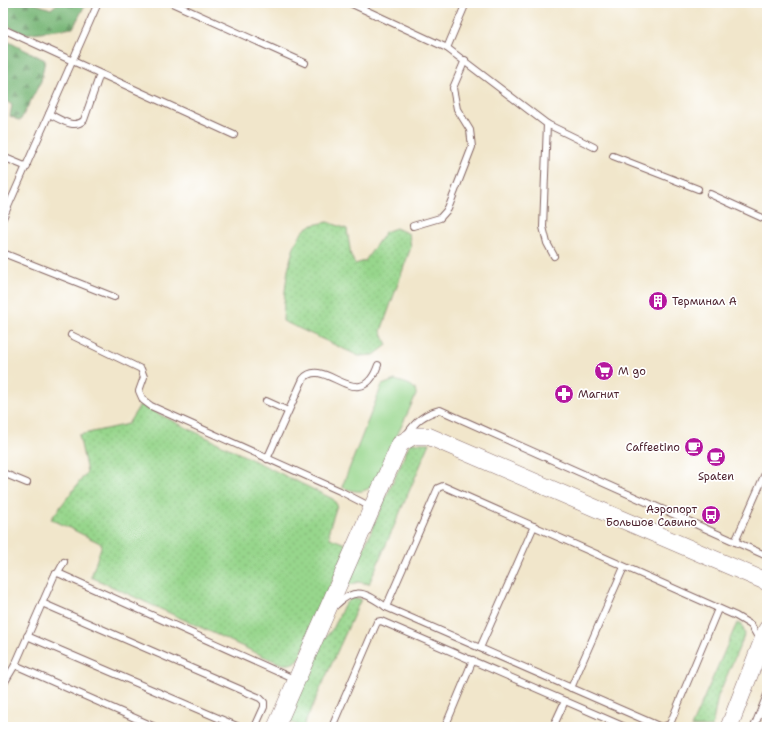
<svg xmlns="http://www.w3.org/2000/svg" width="770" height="730" viewBox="0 0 770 730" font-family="'Shantell Sans',sans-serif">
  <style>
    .grass { fill: url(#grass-dots); stroke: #707a5c }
    .forest { fill: url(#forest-firs); stroke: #626b52 }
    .green { fill: #97d68c; stroke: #707a5c }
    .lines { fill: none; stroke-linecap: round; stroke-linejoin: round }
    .lane-casing { stroke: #846563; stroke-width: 8 }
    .secondary-casing { stroke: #846563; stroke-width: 18 }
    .lane { stroke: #fff; stroke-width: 6 }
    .secondary { stroke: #fff; stroke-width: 17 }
    .labels { text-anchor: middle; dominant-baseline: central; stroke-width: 3.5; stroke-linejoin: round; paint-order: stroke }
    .poi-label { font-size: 11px; fill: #4a1f2b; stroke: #fff; text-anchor: start }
  </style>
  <defs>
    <pattern id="grass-dots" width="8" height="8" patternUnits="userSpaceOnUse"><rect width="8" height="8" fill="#97d68c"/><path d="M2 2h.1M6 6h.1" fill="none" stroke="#84b779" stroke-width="1.8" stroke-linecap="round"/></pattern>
    <pattern id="forest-firs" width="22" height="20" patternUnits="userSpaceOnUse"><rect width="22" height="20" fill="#79b778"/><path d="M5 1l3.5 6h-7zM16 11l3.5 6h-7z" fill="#659463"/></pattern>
  </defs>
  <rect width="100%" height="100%" fill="#fff"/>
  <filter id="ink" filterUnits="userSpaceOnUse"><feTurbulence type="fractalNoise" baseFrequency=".025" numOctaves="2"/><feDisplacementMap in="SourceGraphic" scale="8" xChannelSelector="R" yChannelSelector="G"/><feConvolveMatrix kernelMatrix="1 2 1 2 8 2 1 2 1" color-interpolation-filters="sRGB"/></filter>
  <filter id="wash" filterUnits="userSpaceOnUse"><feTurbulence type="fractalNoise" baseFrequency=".012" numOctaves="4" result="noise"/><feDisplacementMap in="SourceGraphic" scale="16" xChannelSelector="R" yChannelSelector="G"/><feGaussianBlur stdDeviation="0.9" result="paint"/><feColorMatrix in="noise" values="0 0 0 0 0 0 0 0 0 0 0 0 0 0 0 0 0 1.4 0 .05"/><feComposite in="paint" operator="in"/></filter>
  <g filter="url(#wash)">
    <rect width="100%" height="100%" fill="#f1e6cb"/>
    <g class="grass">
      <path d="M328 222 347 229 351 256 355 264 365 261 385 232 396 228 409 234 411 247 381 331 387 345 374 355 359 356 283 321C284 298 287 237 310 226 316 224 323 223 328 222Z"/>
      <path d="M140 405 333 499 337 505 329 530 330 538 348 545 299 659C287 670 276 661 263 656L91 577 102 544 51 519 87 472 79 435 128 424Z"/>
      <path d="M410 443H430L369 584 358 582 347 586Z"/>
      <path d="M352 598 361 599 303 727 285 720 316 649 334 627 344 605Z"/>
      <path d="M737 623 742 625 745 634 718 696 712 727H691Z"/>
    </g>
    <g class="forest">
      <path d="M3 3H33L51 9 58 3H86L73 28 24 34 3 23Z"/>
      <path d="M3 39 45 60 41 81 20 121 10 116 12 105 3 99Z"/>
    </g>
    <path class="green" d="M395 380C403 383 417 384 416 395L374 485C362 494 355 492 342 487L382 385Z"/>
  </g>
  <g filter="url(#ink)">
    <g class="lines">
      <defs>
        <g id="lane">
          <path d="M172 3 305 63"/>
          <path d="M350 3 447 48"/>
          <path d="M466 3 447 48 547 124 594 147"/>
          <path d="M3 29 234 135"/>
          <path d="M49 114C60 119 74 130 84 120L100 74"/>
          <path d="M547 124 543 227 547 243 554 256"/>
          <path d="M613 156 698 189"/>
          <path d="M3 157 27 167"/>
          <path d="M710 194 767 220"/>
          <path d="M3 218 98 3"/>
          <path d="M413 226 440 218 448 209 472 147 470 130 457 109 453 88 465 60"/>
          <path d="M3 253 114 297"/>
          <path d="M71 335 141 369 144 377 139 391 143 400 151 406 340 491 371 507"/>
          <path d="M266 401 288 411"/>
          <path d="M407 434C416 421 424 414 440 410L767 556"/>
          <path d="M267 459 303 379C324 354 360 417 378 365"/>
          <path d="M3 473 27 483"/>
          <path d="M735 542 767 469"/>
          <path d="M58 573 64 562"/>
          <path d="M42 603 260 698 264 702V707L255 727"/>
          <path d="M336 605C356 586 366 593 386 607L661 727"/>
          <path d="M386 607 438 488 443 486 736 616 751 625 759 639"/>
          <path d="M27 636 239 727"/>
          <path d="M480 648 534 526"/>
          <path d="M3 685 15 665"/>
          <path d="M571 688 624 567"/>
          <path d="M155 727 15 665 55 574 58 573 296 680"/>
          <path d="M332 727 377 622 381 621 625 727"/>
          <path d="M445 727 473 660"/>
          <path d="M553 727 565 701"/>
          <path d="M663 727 670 724 718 609"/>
          <path d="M754 727 767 695"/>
        </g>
        <g id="secondary">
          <path d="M276 727 400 444 413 436H428L767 582"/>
          <path d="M729 727 767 629"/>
        </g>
      </defs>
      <use href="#lane" class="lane-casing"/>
      <use href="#secondary" class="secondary-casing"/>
      <use href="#lane" class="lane"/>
      <use href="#secondary" class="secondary"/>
    </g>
  </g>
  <defs>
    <symbol id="building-disc" viewBox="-11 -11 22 22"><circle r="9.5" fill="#b5179e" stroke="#fff"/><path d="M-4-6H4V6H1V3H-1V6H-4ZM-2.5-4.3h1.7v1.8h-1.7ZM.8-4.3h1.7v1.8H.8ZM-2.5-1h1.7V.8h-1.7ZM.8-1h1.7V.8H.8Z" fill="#fff"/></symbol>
    <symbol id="supermarket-disc" viewBox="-11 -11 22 22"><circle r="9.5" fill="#b5179e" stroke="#fff"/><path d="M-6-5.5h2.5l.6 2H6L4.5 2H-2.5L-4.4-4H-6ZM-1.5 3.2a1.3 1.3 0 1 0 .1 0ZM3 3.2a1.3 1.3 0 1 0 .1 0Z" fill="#fff"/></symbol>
    <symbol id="pharmacy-disc" viewBox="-11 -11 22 22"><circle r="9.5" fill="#b5179e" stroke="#fff"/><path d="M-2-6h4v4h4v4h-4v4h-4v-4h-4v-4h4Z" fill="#fff"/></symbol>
    <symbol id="cafe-disc" viewBox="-11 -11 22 22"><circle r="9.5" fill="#b5179e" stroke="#fff"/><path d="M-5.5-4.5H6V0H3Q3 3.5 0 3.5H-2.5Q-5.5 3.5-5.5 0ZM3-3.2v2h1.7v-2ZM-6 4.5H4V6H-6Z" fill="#fff"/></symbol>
    <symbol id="bus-disc" viewBox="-11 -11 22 22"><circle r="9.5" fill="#b5179e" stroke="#fff"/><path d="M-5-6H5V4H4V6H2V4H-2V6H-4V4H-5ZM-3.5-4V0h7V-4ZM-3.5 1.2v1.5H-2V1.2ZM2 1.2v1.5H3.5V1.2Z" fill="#fff"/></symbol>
  </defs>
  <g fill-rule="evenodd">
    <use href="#building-disc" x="647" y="290" width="22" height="22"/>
    <use href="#supermarket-disc" x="593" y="360" width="22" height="22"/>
    <use href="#pharmacy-disc" x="553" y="383" width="22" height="22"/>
    <use href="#cafe-disc" x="683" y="436" width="22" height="22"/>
    <use href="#cafe-disc" x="705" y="446" width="22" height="22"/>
    <use href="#bus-disc" x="700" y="504" width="22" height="22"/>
  </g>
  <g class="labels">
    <g class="poi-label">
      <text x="672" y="301">Терминал А</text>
      <text x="618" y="371">М go</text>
      <text x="578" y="394">Магнит</text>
      <text x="680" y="447" text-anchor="end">Caffeetino</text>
      <text x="716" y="476" text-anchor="middle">Spaten</text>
      <text x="697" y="509" text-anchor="end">Аэропорт<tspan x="697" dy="13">Большое Савино</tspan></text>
    </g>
  </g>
  <rect width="770" height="730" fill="none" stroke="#fff" stroke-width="16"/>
</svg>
